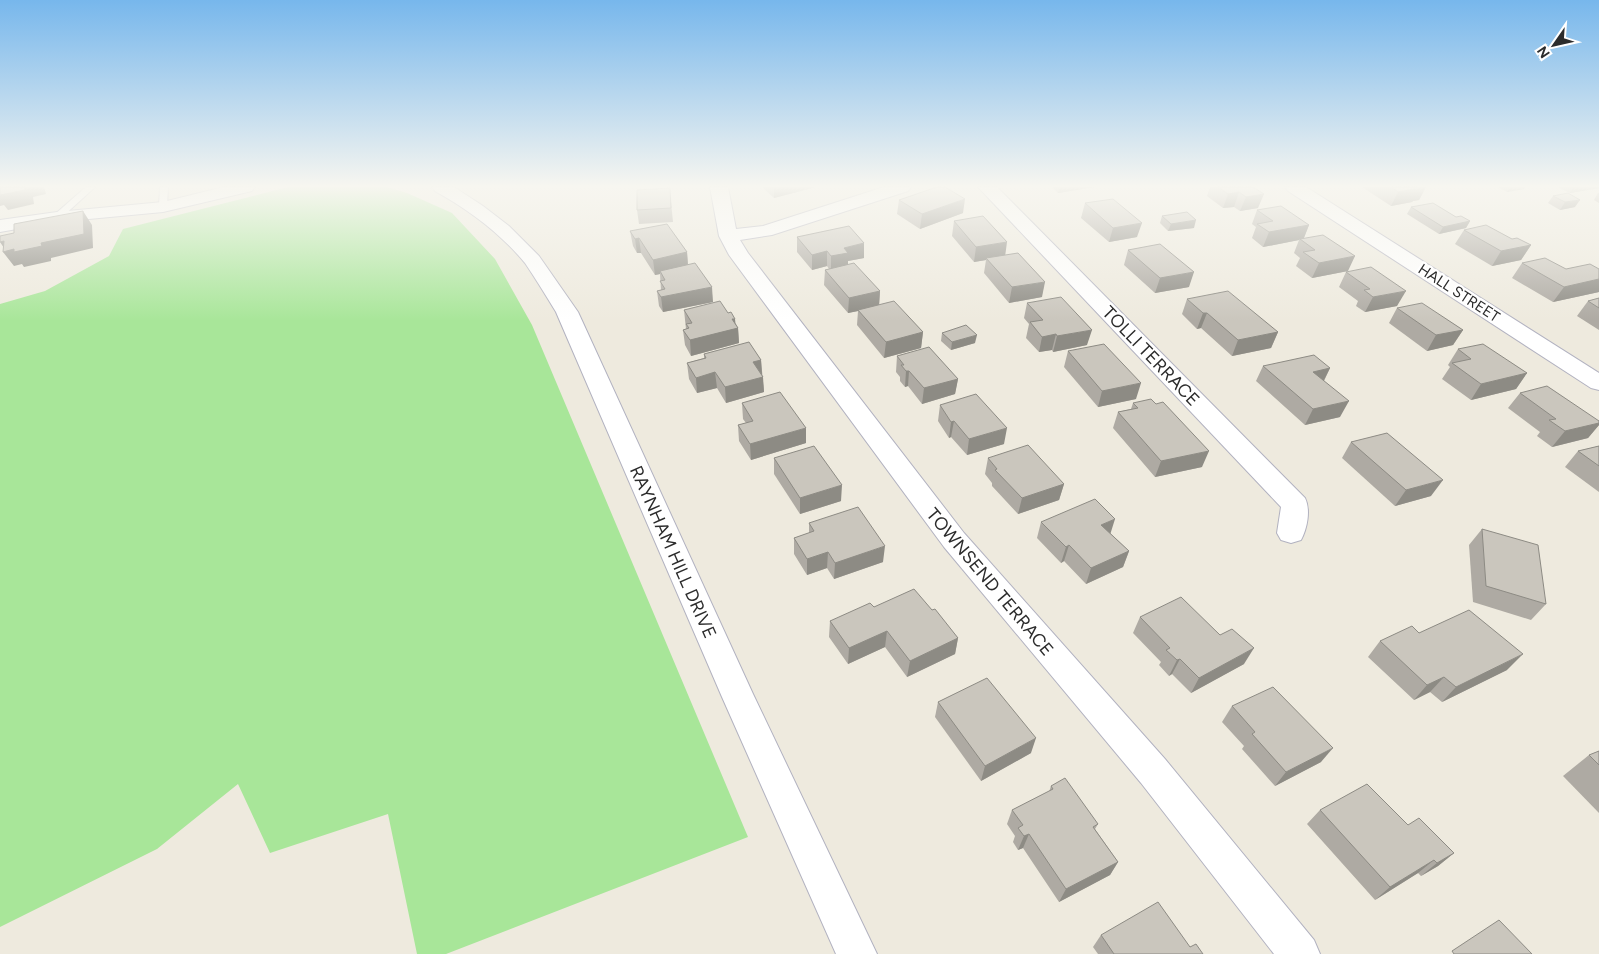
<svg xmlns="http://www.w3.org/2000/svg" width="1599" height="954" viewBox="0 0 1599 954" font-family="Figtree,sans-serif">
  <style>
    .green { fill: #a8e699 }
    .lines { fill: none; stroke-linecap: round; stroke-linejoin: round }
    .lane-casing { stroke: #b2b2c0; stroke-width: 2 }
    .street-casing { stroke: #b2b2c0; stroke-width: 2 }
    .lane { fill: #fff; fill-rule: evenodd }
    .street { fill: #fff; fill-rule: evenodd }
    .wall { fill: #aeaaa3 }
    .shaded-wall { fill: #8d8b84 }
    .building { fill: #cac6bd; stroke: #8d8b84 }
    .labels { text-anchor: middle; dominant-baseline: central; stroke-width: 4.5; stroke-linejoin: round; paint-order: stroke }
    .far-street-label { font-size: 15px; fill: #2c2c2c; stroke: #fff }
    .street-label { font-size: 18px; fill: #2c2c2c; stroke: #fff }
  </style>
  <rect width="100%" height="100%" fill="#eeeade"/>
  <path class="green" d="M288 187H387L407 193 452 213 495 259 532 325 748 837 446 954H417L388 814 270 853 238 784 157 849 0 927V304L45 291 109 256 123 229Z"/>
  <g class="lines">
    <defs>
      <g id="lane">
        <path d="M86 187H95L60 219H54V215Z"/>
        <path d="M160 187H168L167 207 163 210 159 207Z"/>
      </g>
      <g id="street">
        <path d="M224 187H255L252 191 163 212 57 222 0 232V220L57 212 163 202Z"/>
        <path d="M432 187H454L483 206 509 226 539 256 578 312 753 694 877 954H836L722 697 556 312C546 296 536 279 525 263 501 234 468 209 435 191Z"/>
        <path d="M710 187H728L736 229 763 226 884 187H911L908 191 772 235 740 240 748 253 964 533 1165 759 1314 940 1320 954H1274L1141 783 944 547 729 255 719 236Z"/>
        <path d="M978 187H997L1305 498C1311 510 1307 529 1301 540L1291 543 1281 540 1277 533 1281 507Z"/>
        <path d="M1285 187H1306L1599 373V390L1591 388 1288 191Z"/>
      </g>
    </defs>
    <use href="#lane" class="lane-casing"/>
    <use href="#street" class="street-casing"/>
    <use href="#lane" class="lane"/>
    <use href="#street" class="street"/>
  </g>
  <g class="wall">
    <path d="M762 187H816L774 198Z"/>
    <path d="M1052 187H1095L1058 193Z"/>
    <path d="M1210 187H1253L1258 208 1240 211 1234 207 1223 208 1207 196Z"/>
    <path d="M1362 187H1426L1419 200 1413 201 1412 202 1391 206Z"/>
    <path d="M1497 187H1525L1524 189 1507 192Z"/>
    <path d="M1557 187H1599V188L1570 193Z"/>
    <path d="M1598 193H1599V203L1594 200Z"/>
    <path d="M1553 196 1575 207 1560 210 1548 203Z"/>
    <path d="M899 200 963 213 920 229 897 214Z"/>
    <path d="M671 202 673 222 639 224 637 210Z"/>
    <path d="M1085 203 1137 237 1109 242 1081 218Z"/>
    <path d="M1411 207 1456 217 1470 221 1466 228 1439 234 1407 214Z"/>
    <path d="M1257 210 1309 225 1304 238 1348 271 1312 278 1296 266 1300 258 1294 253 1299 240 1263 247 1252 238 1256 227 1252 224Z"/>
    <path d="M1162 216 1194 228 1168 231 1160 223Z"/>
    <path d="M954 221 1005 255 1042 297 1009 303 984 273 986 260 974 262 952 236Z"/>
    <path d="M1464 230 1512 239 1531 245 1521 260 1492 266 1455 244Z"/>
    <path d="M630 231 687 252 688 264 713 302 663 312 659 306 657 291 661 290 660 274 655 275 641 253H637L633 246Z"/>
    <path d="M797 237 864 258 848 261V265L880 291 879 305 923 332 921 348 884 358 857 325 858 311 848 313 824 285 825 270 829 269 827 266 812 270 797 252Z"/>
    <path d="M1128 250 1189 287 1155 293 1124 265Z"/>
    <path d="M1522 263 1566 269H1599V292L1553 302 1512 278Z"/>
    <path d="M1346 272 1397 306 1365 312 1356 306 1358 301 1339 287Z"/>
    <path d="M1599 298V330L1577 316 1588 301Z"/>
    <path d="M1187 299 1278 332 1271 348 1232 356 1201 328 1197 329 1182 314Z"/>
    <path d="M1027 303 1087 345 1053 352 1052 350 1039 352 1026 338 1029 324 1024 318Z"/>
    <path d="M1397 308 1463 330 1453 345 1427 351 1389 323Z"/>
    <path d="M684 310 736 324 738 328 739 343 691 356 685 345 683 330 686 329Z"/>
    <path d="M942 333 975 343 951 350 941 341Z"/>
    <path d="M1458 349 1527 373 1516 389 1471 400 1442 379 1450 367 1448 365Z"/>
    <path d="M1068 351 1136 399 1098 407 1064 367Z"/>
    <path d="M704 354 761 360 764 392 726 403 717 388 697 393 689 379 687 363 704 358Z"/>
    <path d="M897 356 958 379 955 394 922 404 908 386 905 387 900 381V377L896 372Z"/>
    <path d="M1263 366 1330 368 1324 381 1340 417 1305 425 1256 381Z"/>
    <path d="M1520 393 1599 421V425L1588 438 1552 447 1537 436 1540 432 1508 408Z"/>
    <path d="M742 403 806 443 751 460 739 441 738 425 746 423 743 419Z"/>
    <path d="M1133 403 1202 467 1155 477 1113 428 1118 412 1131 409Z"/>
    <path d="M940 405 1004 444 967 455 951 437 949 438 938 421Z"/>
    <path d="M1351 442 1431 496 1395 506 1342 458Z"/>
    <path d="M1599 446V492L1565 467 1578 451Z"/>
    <path d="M774 458 841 501 800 514 774 474Z"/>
    <path d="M988 458 1064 484 1059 500 1018 514 992 486V483L985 474Z"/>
    <path d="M1041 522 1110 533 1129 551 1123 567 1086 584 1064 561 1061 563 1037 538Z"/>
    <path d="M809 523 883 562 834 579 827 568 807 575 794 554V538L809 533Z"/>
    <path d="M1482 529 1546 604 1531 620 1473 602 1469 545Z"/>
    <path d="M874 607 932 610 958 638 955 654 907 677 885 647 848 664 829 637 830 621Z"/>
    <path d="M1140 617 1244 664 1191 693 1172 674 1169 676 1159 665 1161 662 1133 633Z"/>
    <path d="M1419 633 1507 670 1442 702 1430 692 1414 700 1368 657 1380 641Z"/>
    <path d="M938 702 1031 753 981 781 935 717Z"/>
    <path d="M1232 706 1321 762 1275 786 1242 749 1244 746 1222 722Z"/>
    <path d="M1599 751V813L1563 776 1589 755Z"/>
    <path d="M1051 786 1098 824 1095 829 1118 862 1110 875 1059 902 1023 848 1018 850 1013 842 1015 836 1007 824 1012 810 1049 792Z"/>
    <path d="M1320 810 1454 853 1438 866 1421 876 1418 873 1375 900 1307 824Z"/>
    <path d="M1101 935 1190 947 1203 954H1098L1093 947Z"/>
  </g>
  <g class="shaded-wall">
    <path d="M25 187H44L46 194 33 197 34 204 8 210 4 205 0 206V192Z"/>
    <path d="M774 187H816L774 198Z"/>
    <path d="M1060 187H1095L1058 193Z"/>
    <path d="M1418 187H1426L1419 200 1413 201 1412 202 1391 206 1398 192Z"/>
    <path d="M1510 187H1525L1524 189 1507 192Z"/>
    <path d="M1573 187H1599V188L1570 193Z"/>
    <path d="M1239 192 1234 207 1223 208 1228 194Z"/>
    <path d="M1264 194 1258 208 1240 211 1246 197Z"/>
    <path d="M965 199 963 213 920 229 922 214Z"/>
    <path d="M1580 200 1575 207 1560 210 1565 202Z"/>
    <path d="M83 211 92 225 93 248 51 258V261L24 267 22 264 14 266 3 252 6 251 0 242 4 241 41 243Z"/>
    <path d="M1196 220 1194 228 1168 231 1171 224Z"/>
    <path d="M1470 221 1466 228 1439 234 1443 227Z"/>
    <path d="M1142 223 1137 237 1109 242 1113 228Z"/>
    <path d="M1309 225 1303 240 1300 239 1299 240 1263 247 1269 232Z"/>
    <path d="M639 238 641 253H637L635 239Z"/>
    <path d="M1007 242 1005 257 986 258V260L974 262 976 247Z"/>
    <path d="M864 243V258L848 261V267L831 271V256L844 248Z"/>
    <path d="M1531 245 1521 260 1492 266 1501 251Z"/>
    <path d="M827 251V266L812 270V255Z"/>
    <path d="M687 252 688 267 660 271V274L655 275 653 260Z"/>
    <path d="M1355 256 1348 271 1312 278 1319 263Z"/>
    <path d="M1194 272 1189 287 1155 293 1160 278Z"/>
    <path d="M1599 279V292L1553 302 1564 287Z"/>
    <path d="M1045 282 1042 297 1009 303 1012 287Z"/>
    <path d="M712 287 713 302 663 312 661 297Z"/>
    <path d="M880 291 879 306 858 310V311L848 313 849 298Z"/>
    <path d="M1406 291 1397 306 1365 312 1373 297Z"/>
    <path d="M1203 313H1207L1201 328 1197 329Z"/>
    <path d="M732 319H735L736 328H738L739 343 691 356 690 340Z"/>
    <path d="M1092 330 1087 345 1053 352 1057 336Z"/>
    <path d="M1463 330 1453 345 1427 351 1436 335Z"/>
    <path d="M923 332 921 348 884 358 886 342Z"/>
    <path d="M1278 332 1271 348 1232 356 1238 340Z"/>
    <path d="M1056 334 1052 350 1039 352 1042 337Z"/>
    <path d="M977 335 975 343 951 350 952 342Z"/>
    <path d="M761 360 762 375 753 362Z"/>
    <path d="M1330 368 1322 384 1313 372Z"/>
    <path d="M906 371H909L908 386 905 387Z"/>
    <path d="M715 372 717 388 697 393 696 378Z"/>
    <path d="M1527 373 1516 389 1471 400 1481 384Z"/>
    <path d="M763 377 764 392 726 403 725 387Z"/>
    <path d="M958 379 955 394 922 404 924 388Z"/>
    <path d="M1141 383 1136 399 1098 407 1102 391Z"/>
    <path d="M1349 401 1340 417 1305 425 1313 409Z"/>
    <path d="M954 421 951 437 949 438 951 422Z"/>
    <path d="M1599 423V425L1588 438 1552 447 1565 431Z"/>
    <path d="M806 428V443L751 460 750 444Z"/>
    <path d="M1007 428 1004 444 967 455 969 439Z"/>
    <path d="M1209 451 1202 467 1155 477 1161 461Z"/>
    <path d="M1443 480 1431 496 1395 506 1406 490Z"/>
    <path d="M1064 484 1059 500 1018 514 1022 498Z"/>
    <path d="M842 485 841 501 800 514V498Z"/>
    <path d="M1115 519 1110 535 1101 525Z"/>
    <path d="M1069 545 1064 561 1061 563 1066 547Z"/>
    <path d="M885 546 883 562 834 579 835 563Z"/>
    <path d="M1129 551 1123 567 1086 584 1091 568Z"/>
    <path d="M828 552 827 568 807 575V559Z"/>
    <path d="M887 631 885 647 848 664 849 648Z"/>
    <path d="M958 638 955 654 907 677 910 661Z"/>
    <path d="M1254 648 1244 664 1191 693 1199 678Z"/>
    <path d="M1523 654 1507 670 1442 702 1456 687Z"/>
    <path d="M1180 659 1172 674 1169 676 1177 660Z"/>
    <path d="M1444 677 1430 692 1414 700 1427 685Z"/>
    <path d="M1036 738 1031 753 981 781 985 766Z"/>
    <path d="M1333 748 1321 762 1275 786 1286 772Z"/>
    <path d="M1029 834 1023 848 1018 850 1024 836Z"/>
    <path d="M1454 853 1438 866 1421 876 1437 863Z"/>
    <path d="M1434 860 1418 873 1375 900 1390 887Z"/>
    <path d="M1118 862 1110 875 1059 902 1066 889Z"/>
  </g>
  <g class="building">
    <path d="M0 187H25V190L0 195Z"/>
    <path d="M937 187H945L965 199 922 214 899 200Z"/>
    <path d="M1218 187H1253L1264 194 1246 197 1239 192 1228 194Z"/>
    <path d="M1391 187H1418L1419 188 1398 192Z"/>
    <path d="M670 188 671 208 637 210V190Z"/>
    <path d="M1568 193 1580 200 1565 202 1553 196Z"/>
    <path d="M1113 199 1142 223 1113 228 1085 203Z"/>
    <path d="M1433 203 1456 217 1461 216 1470 221 1443 227 1411 207Z"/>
    <path d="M1281 206 1309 225 1269 232 1257 224 1273 221 1257 210Z"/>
    <path d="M83 211 84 234 41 243 42 246 14 252V249L3 252 4 241 0 242V236L14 233V224Z"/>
    <path d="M1187 212 1196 220 1171 224 1162 216Z"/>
    <path d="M983 216 1007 242 976 247 954 221Z"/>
    <path d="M667 224 687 252 653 260 639 238 635 239 630 231Z"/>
    <path d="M1486 225 1512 239 1517 238 1531 245 1501 251 1464 230Z"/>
    <path d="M849 226 864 243 844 248 848 253 831 256 827 251 812 255 797 237Z"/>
    <path d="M1323 235 1355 256 1319 263 1303 252 1315 250 1300 239Z"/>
    <path d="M1160 244 1194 272 1160 278 1128 250Z"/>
    <path d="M1018 253 1045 282 1012 287 986 258Z"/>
    <path d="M1545 258 1566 269 1590 264 1599 269V279L1564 287 1522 263Z"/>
    <path d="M695 263 712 287 661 297 657 291 665 289 660 281 665 280 660 271Z"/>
    <path d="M854 263 880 291 849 298 825 270Z"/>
    <path d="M1371 267 1406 291 1373 297 1364 290 1370 289 1346 272Z"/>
    <path d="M1228 291 1278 332 1238 340 1207 313H1203L1187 299Z"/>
    <path d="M1061 297 1092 330 1057 336 1056 334 1042 337 1030 322 1043 320 1027 303Z"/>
    <path d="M1599 298V308L1588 301Z"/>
    <path d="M720 301 728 313 731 312 735 319H732L738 328 690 340 683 330 689 328 686 324 692 323 684 310Z"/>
    <path d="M894 301 923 332 886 342 858 310Z"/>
    <path d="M1422 303 1463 330 1436 335 1397 308Z"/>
    <path d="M966 325 977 335 952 342 942 333Z"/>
    <path d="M749 342 761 360 753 362 763 377 725 387 715 372 696 378 687 363 706 358 704 354Z"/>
    <path d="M1104 344 1141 383 1102 391 1068 351Z"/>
    <path d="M1483 344 1527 373 1481 384 1452 363 1471 359 1458 349Z"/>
    <path d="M929 347 958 379 924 388 909 371H906L901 365H904L897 356Z"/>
    <path d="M1314 355 1330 368 1313 372 1349 401 1313 409 1263 366Z"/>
    <path d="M1547 386 1599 421V423L1565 431 1549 420 1556 419 1520 393Z"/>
    <path d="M780 392 806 428 750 444 738 425 753 421 742 403Z"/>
    <path d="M976 394 1007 428 969 439 954 421 951 422 940 405Z"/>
    <path d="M1151 399 1156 404 1163 402 1209 451 1161 461 1118 412 1138 408 1133 403Z"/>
    <path d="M1387 433 1443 480 1406 490 1351 442Z"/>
    <path d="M1028 445 1064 484 1022 498 995 470 997 469 988 458Z"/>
    <path d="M814 446 842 485 800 498 774 458Z"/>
    <path d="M1599 446V466L1578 451Z"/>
    <path d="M1095 499 1115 519 1101 525 1129 551 1091 568 1069 545 1066 547 1041 522Z"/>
    <path d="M858 507 885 546 835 563 828 552 807 559 794 538 814 531 809 523Z"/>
    <path d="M1482 529 1538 545 1546 604 1486 586Z"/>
    <path d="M914 589 932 610 935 609 958 638 910 661 887 631 849 648 830 621 870 603 874 607Z"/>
    <path d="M1181 597 1220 635 1232 629 1254 648 1199 678 1180 659 1177 660 1166 650 1170 648 1140 617Z"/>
    <path d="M1469 610 1523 654 1456 687 1444 677 1427 685 1380 641 1412 626 1419 633Z"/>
    <path d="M987 678 1036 738 985 766 938 702Z"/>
    <path d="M1273 687 1333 748 1286 772 1252 734 1255 732 1232 706Z"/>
    <path d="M1599 751V765L1589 755Z"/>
    <path d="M1065 778 1098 824 1093 827 1118 862 1066 889 1029 834 1024 836 1018 828 1023 825 1012 810 1053 789 1051 786Z"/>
    <path d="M1367 784 1408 825 1419 818 1454 853 1437 863 1434 860 1390 887 1320 810Z"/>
    <path d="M1158 902 1190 947 1196 944 1203 954H1114L1101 935Z"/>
    <path d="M1499 920 1532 954H1454L1452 951Z"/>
  </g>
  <linearGradient id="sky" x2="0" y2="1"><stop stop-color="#77b7ec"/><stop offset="0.58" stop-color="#f7f6f0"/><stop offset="1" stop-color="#f7f6f0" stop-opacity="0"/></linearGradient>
  <rect width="1599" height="321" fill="url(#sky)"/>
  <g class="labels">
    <g class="far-street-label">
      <text transform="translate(1459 293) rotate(33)">HALL STREET</text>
    </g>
    <g class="street-label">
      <text transform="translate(1151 356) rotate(46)">TOLLI TERRACE</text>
      <text transform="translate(673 552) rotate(66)">RAYNHAM HILL DRIVE</text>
      <text transform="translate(990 582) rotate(50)">TOWNSEND TERRACE</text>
    </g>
  </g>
  <g transform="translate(1554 45) rotate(236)" stroke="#ffffff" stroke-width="4" paint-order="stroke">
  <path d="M0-4L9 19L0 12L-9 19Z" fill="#2c2c2c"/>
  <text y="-8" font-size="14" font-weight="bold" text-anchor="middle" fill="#2c2c2c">N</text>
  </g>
</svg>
